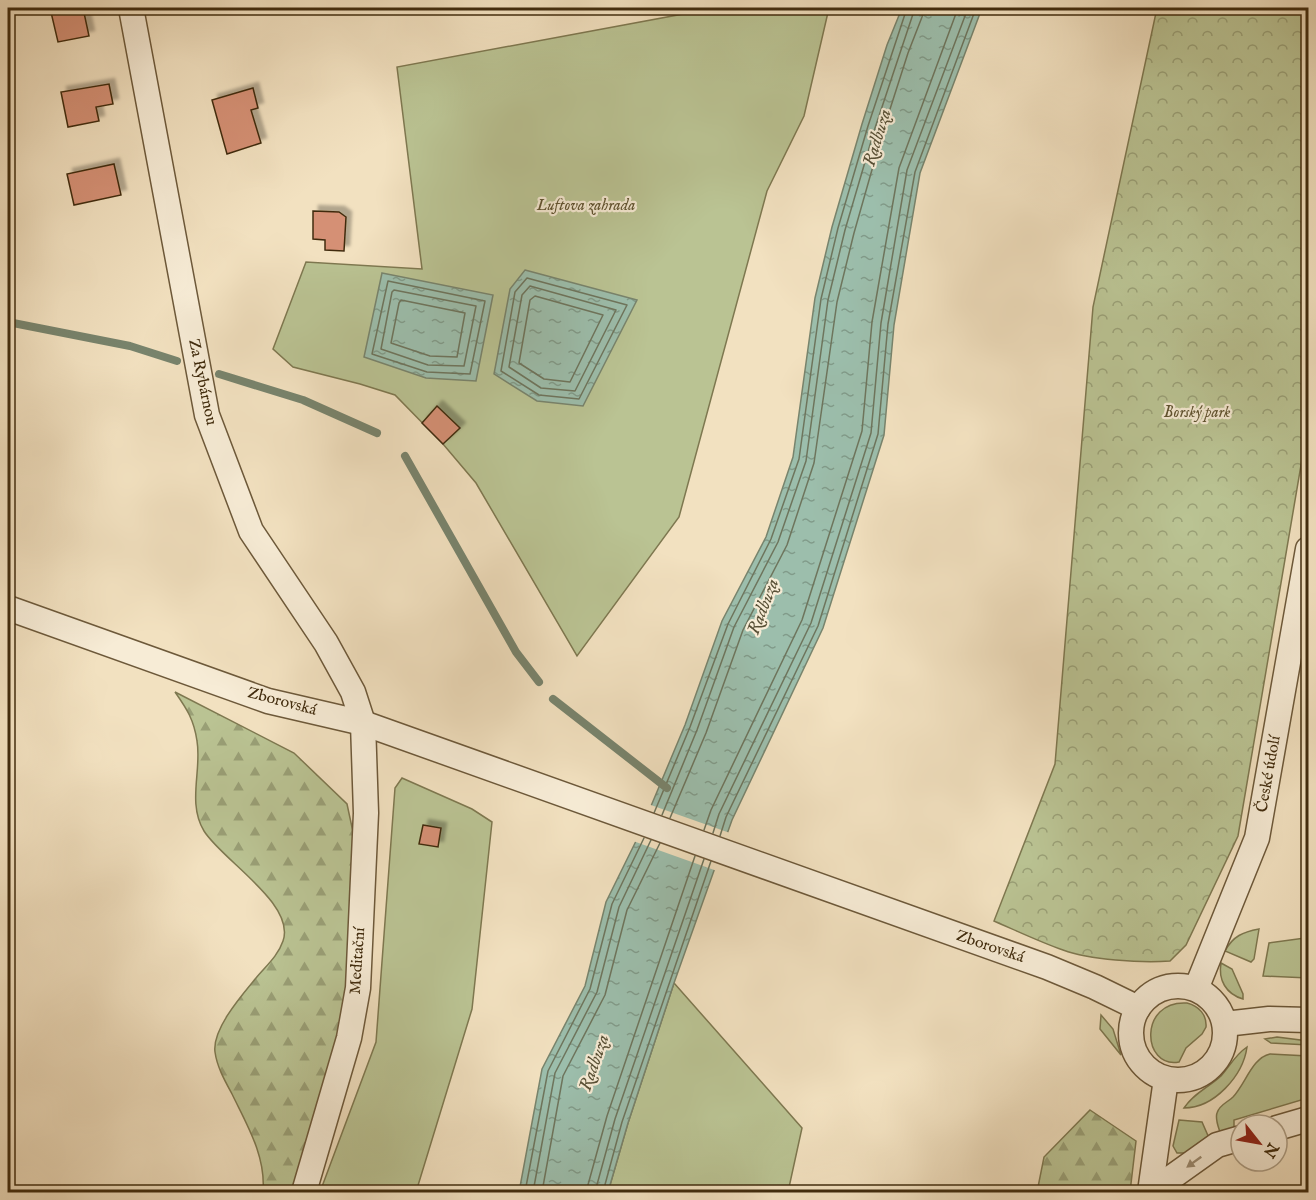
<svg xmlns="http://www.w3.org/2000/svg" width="1316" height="1200" viewBox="0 0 1316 1200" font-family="'IM FELL English',serif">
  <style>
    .green { fill: #bac393; stroke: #7e7850; stroke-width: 1.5 }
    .forest { fill: url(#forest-firs); stroke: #7e7850; stroke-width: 1.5 }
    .park { fill: url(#park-crowns); stroke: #7e7850; stroke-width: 1.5 }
    .water { fill: url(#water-ripples); stroke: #78846d; stroke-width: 1.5 }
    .pier { fill: #f2e1c0 }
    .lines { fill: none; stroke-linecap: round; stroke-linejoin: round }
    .shore { stroke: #6e755d; stroke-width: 1.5 }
    .stream { stroke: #78846d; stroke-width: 8 }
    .building { fill: #d59074; stroke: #412c0e; stroke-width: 1.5; filter: url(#shadow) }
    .minor-casing { stroke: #6d593a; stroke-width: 27 }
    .minor { stroke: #f7ecd6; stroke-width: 24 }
    .oneway { fill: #9c8c72 }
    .labels { text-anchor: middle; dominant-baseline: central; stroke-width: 4.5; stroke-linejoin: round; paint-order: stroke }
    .park-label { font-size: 16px; font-style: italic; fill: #5f522f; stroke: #f7ecd6 }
    .street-label { font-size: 16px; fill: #412c0e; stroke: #f7ecd6 }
    .water-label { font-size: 18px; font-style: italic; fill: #585036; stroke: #f7ecd6 }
  </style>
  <defs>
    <pattern id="forest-firs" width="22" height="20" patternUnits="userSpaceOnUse" patternTransform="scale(1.5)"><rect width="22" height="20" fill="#bac393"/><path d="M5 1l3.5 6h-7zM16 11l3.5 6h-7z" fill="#999f76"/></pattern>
    <pattern id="park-crowns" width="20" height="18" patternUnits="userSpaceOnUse" patternTransform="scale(1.5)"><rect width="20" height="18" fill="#bac393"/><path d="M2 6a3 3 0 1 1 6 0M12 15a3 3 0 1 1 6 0" fill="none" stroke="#999f76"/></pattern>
    <pattern id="water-ripples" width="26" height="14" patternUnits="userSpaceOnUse" patternTransform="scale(1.5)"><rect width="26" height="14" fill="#9cbeac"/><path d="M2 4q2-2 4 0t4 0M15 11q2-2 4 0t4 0" fill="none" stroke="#819b8a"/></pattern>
    <filter id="shadow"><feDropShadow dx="5.5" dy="-5.5" stdDeviation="1.5" flood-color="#0004"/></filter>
  </defs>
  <rect width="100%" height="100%" fill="#f2e1c0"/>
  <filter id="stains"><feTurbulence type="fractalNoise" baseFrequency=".00333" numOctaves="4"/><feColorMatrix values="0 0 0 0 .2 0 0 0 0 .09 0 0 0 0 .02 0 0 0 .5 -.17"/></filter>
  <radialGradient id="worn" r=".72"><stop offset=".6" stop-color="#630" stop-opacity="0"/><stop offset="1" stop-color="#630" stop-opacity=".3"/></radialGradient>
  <g class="green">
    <path d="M687 8H829L804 116 767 191 679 517 577 656 476 483 443 444 395 395 360 384 293 367 273 349 306 262 422 269 397 67 683 14Z"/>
    <path d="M402 778 472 809 492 822 472 1009 416 1192H320L376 1042 395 788Z"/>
    <path d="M1259 929 1254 959 1251 962 1225 951C1233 936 1243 932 1259 929Z"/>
    <path d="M1305 938 1308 939V978L1263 976 1269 943Z"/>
    <path d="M1221 963 1232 969 1243 994V999C1226 994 1218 980 1221 963Z"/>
    <path d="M674 983 802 1128 788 1192H608L628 1123Z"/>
    <path d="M1187 1003C1199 1006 1207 1015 1206 1027L1202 1034 1186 1048 1179 1062C1142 1069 1138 1000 1187 1003Z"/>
    <path d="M1101 1015 1113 1029 1121 1055 1100 1029Z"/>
    <path d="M1277 1037 1308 1041V1045L1271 1043 1265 1039Z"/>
    <path d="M1247 1047C1243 1076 1214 1108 1184 1108 1194 1093 1208 1088 1221 1076 1230 1066 1235 1055 1247 1047Z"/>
    <path d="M1270 1054 1308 1056V1098L1234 1120V1129L1220 1132C1218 1126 1215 1119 1217 1113 1219 1105 1228 1102 1233 1097 1246 1083 1252 1058 1270 1054Z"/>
    <path d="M1179 1120 1202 1122 1209 1138 1187 1153H1177L1173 1146Z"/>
  </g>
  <g class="forest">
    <path d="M175 692 294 753 347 804 359 860 352 952 335 1071 293 1192H263C266 1156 247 1125 232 1094 225 1081 217 1067 215 1052 212 1029 242 995 256 978 266 966 278 956 283 941 296 904 222 860 204 831 187 803 202 770 197 741 194 720 187 709 175 692Z"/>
    <path d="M1090 1110 1136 1141 1130 1192H1037L1044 1157Z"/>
  </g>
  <path class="park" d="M1157 8H1308V424L1238 836 1186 945 1170 961C1141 963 1090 960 1063 950 1040 942 1017 931 994 921L1055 764 1093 307Z"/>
  <g class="water">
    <path d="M902 8H982L920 173 894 325 884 435 823 628 732 820 674 983 628 1123 608 1192H519L542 1069 585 986 606 902 638 837 685 725 722 621 766 537 793 457 815 298 832 227 862 124 887 45Z"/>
    <path d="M525 270 637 300 583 406 537 401 494 374 510 289Z"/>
    <path d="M382 273 493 295 476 381 426 378 364 357Z"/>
  </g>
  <path class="pier" d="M648 804 730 833 717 871 633 841Z"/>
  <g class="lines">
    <g class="shore">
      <path d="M527 278 627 305 579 399 539 395 501 371 515 292Z"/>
      <path d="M388 281 485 301 470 374 427 372 372 354Z"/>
      <path d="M530 286 616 310 575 391 541 388 509 367 522 295Z"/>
      <path d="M394 290 476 306 464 366 428 365 381 349 392 292Z"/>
      <path d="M535 296 603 315 570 382 544 379 519 363 530 300Z"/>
      <path d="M401 300 465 313 457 357 430 356 391 343 399 303Z"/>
      <path d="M654 813 690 727 728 624 771 539 799 459 821 299 838 228 868 126 907 8"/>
      <path d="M662 815 697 730 734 627 778 542 806 461 828 300 845 230 875 128 915 8"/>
      <path d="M670 818 706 733 743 630 787 545 814 463 837 302 854 233 883 131 908 53 922 17 924 8"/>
      <path d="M704 830 711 810 802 620 862 431 872 322 899 168 958 8"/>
      <path d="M713 833 719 814 811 623 871 433 881 323 907 170 968 8"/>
      <path d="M720 836 726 817 818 626 878 434 888 324 915 172 976 8"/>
      <path d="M525 1192 548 1071 590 989 612 904 644 838"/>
      <path d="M533 1192 555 1073 597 992 619 907 651 840"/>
      <path d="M542 1192 563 1076 605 995 627 910 660 843"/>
      <path d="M586 1192 607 1116 695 856"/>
      <path d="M595 1192 615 1119 704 859"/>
      <path d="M603 1192 622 1122 711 861"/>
    </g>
    <g class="stream">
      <path d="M8 322 130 346 177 361"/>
      <path d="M219 374 303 400 377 433"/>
      <path d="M405 456 516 652 539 682"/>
      <path d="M553 699 667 788"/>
    </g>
  </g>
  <g class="building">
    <path d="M50 8H83L89 36 58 42Z"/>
    <path d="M109 84 113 104 96 107 99 121 68 127 61 92Z"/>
    <path d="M253 88 258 108 251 110 261 143 227 154 212 100Z"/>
    <path d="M114 164 121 195 74 205 67 174Z"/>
    <path d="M313 211 339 212 346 217 344 251 325 250V240L313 239Z"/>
    <path d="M437 406 460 428 443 444 422 423Z"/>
    <path d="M423 825 441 828 438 847 419 844Z"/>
  </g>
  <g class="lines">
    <defs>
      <g id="minor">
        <path d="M131 8 207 415 251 531 326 643 353 692 363 723 366 813 358 988 349 1038 304 1192"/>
        <path d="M8 608 268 701 363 723 1047 967 1095 987 1138 1008"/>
        <circle cx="1178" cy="1033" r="47"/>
        <path d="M1196 989 1257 838 1308 549"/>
        <path d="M1225 1024 1269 1019 1308 1020"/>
        <path d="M1277 1128 1308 1119"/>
        <path d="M1150 1192 1166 1079"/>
        <path d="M1151 1192 1217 1145 1241 1138"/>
      </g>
    </defs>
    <use href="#minor" class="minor-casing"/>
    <use href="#minor" class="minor"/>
  </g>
  <defs><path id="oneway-solid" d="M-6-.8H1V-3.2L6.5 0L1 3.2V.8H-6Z" transform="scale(1.5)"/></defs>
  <use class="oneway" href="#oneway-solid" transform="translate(1194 1162) rotate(144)"/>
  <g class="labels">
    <g class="park-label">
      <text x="586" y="206">Luftova zahrada</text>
      <text x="1197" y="413">Borský park</text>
    </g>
    <g class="street-label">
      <text transform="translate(202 382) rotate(78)">Za Rybárnou</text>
      <text transform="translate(282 702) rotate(15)">Zborovská</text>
      <text transform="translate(1269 774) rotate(-80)">České údolí</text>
      <text transform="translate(990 947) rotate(19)">Zborovská</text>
      <text transform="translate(358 961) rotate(-86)">Meditační</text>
    </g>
    <g class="water-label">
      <text transform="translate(878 138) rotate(-73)">Radbuza</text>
      <text transform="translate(764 607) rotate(-69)">Radbuza</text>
      <text transform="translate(595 1063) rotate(-71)">Radbuza</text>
    </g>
  </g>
  <rect width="1316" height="1200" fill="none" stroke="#f2e1c0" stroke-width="30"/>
  <rect x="9" y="9" width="1298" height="1182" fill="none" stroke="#412c0e" stroke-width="3"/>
  <rect x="15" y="15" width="1286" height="1170" fill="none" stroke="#412c0e" stroke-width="1.5"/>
  <g transform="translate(1259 1143) rotate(121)"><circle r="28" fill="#f7ecd6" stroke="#ae9f86" stroke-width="1.5"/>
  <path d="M0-4.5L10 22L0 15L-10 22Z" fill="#8f2418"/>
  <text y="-9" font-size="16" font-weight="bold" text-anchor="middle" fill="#412c0e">N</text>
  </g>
  <rect width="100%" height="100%" filter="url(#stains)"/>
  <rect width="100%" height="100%" fill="url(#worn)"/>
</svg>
